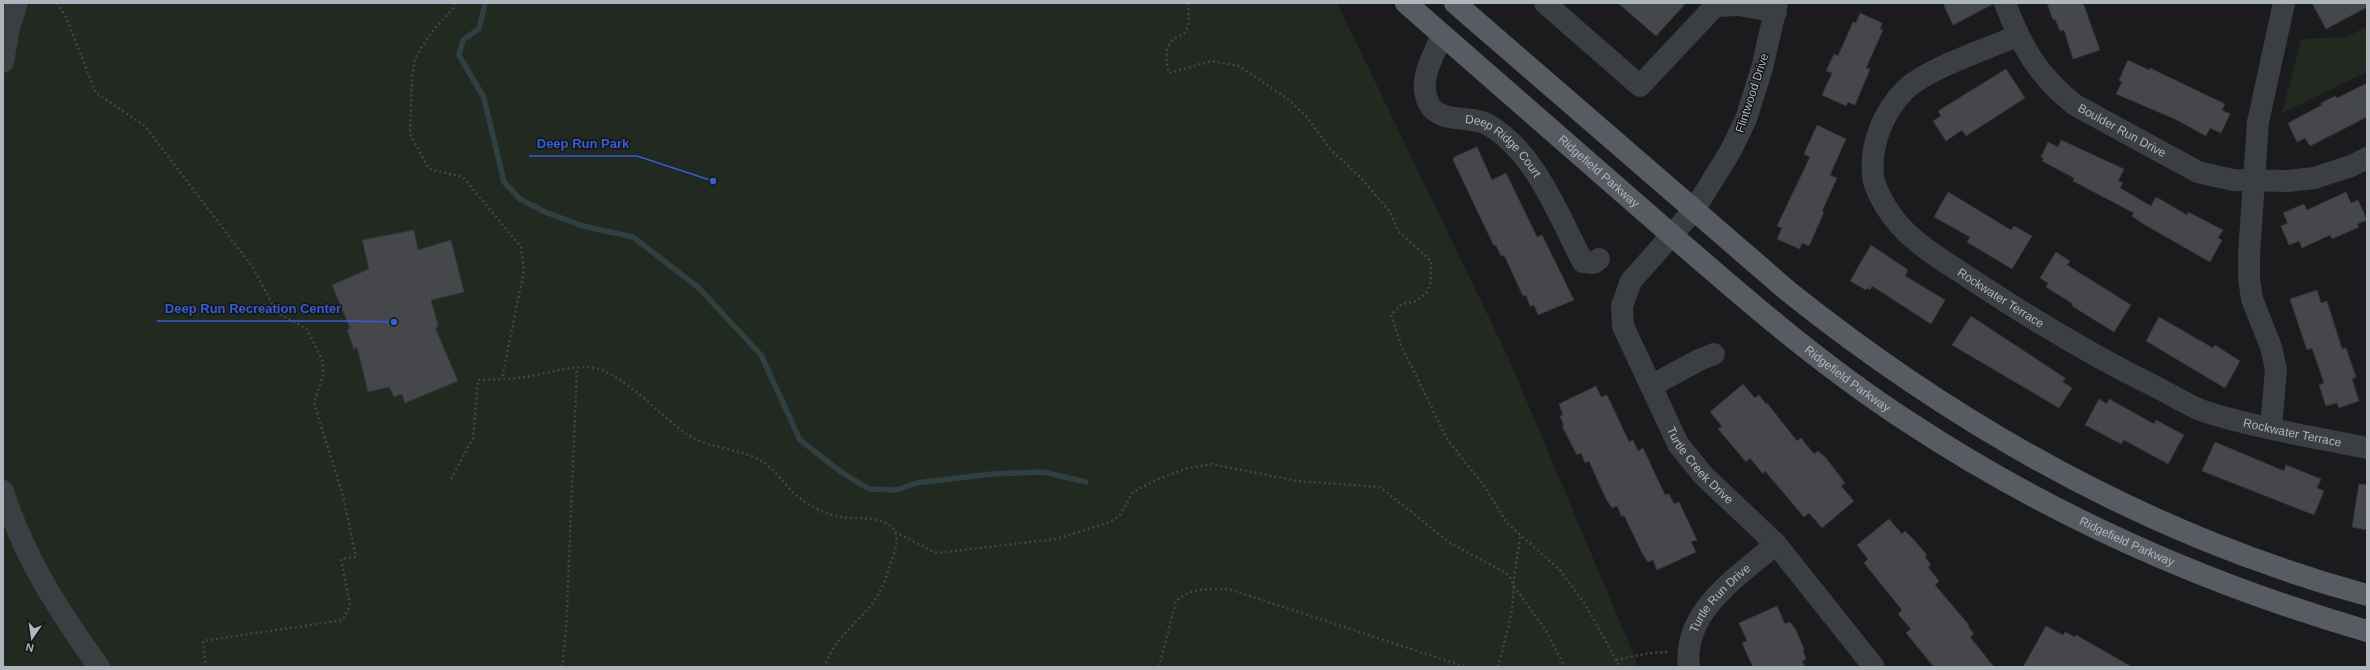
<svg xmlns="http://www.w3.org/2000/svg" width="2370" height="670" viewBox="0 0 2370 670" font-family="Arial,sans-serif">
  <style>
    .green { fill: #212920 }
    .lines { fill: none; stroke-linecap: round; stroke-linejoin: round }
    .stream { stroke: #2f3f42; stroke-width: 5.5 }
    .building { fill: #45474a; stroke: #353639 }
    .path { stroke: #41464a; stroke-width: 2.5; stroke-dasharray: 2 3; stroke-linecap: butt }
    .minor { stroke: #3b3e42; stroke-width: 22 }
    .major { stroke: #575c62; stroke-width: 22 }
    .labels { text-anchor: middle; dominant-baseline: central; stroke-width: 3; stroke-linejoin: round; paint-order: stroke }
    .street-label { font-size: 12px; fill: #adb6bd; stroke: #161618 }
    .leader { fill: none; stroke: #335ed4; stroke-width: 1.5 }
    .callout-dot { fill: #335ed4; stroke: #161618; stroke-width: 1.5 }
    .callout-label { font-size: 13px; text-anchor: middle; font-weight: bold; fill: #335ed4; stroke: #161618; stroke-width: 3; stroke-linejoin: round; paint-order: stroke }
  </style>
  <rect width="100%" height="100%" fill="#1b1b1d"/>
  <g class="green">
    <path d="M3 3H1337L1509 359 1639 667H3Z"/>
    <path d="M2367 26V72L2282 113 2301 39 2347 37Z"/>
  </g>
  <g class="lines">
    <path class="stream" d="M485 3 479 29 463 40 459 55 484 98 504 182 520 199 545 212 583 226 633 237 699 288 761 355 800 440 841 472 869 489 896 490 917 483 992 474 1043 472 1086 482"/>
  </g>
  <g class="building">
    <path d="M1618 3H1686L1656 36Z"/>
    <path d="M1943 3H1993V4L1953 25Z"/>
    <path d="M2047 3H2083L2100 50 2073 59 2064 30 2060 31 2055 19 2053 20Z"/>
    <path d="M2312 3H2367V7L2326 29Z"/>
    <path d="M1860 13 1882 23 1880 29 1883 30 1866 68 1870 69 1855 105 1848 102 1846 106 1822 95 1832 73 1826 71 1834 54 1838 56 1853 22 1856 23Z"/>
    <path d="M2128 60 2149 70 2150 68 2225 104 2222 110 2230 114 2221 133 2210 128 2206 136 2175 119 2116 94 2122 82 2119 80Z"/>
    <path d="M2006 69 2025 98 1966 136 1962 130 1946 141 1933 121 1941 116 1938 111Z"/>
    <path d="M2367 83V117L2310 146 2305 138 2297 142 2288 123 2322 105 2321 103 2335 96 2337 98Z"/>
    <path d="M1817 125 1846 139 1830 175 1837 178 1822 211 1824 212 1809 246 1802 243 1800 249 1777 239 1782 228 1777 226 1810 157 1804 154Z"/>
    <path d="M2061 140 2124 169 2118 181 2123 183 2120 188 2151 206 2156 197 2187 215 2188 212 2223 230 2218 238 2222 240 2210 262 2140 222 2132 216 2134 213 2073 181 2074 178 2042 161 2044 158 2041 157 2048 142 2058 147Z"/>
    <path d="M1477 147 1492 180 1506 173 1537 237 1542 235 1574 300 1538 315 1534 305 1530 306 1526 295 1523 296 1504 255 1501 256 1496 245 1494 246 1453 160 1454 157Z"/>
    <path d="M1948 192 2011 230 2014 226 2032 236 2012 269 1967 242 1970 237 1934 217Z"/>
    <path d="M2346 192 2351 203 2358 200 2367 220 2357 224 2359 227 2332 239 2330 235 2302 248 2299 241 2289 245 2281 226 2288 223 2283 213 2304 204 2307 210Z"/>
    <path d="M414 230 418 250 451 240 464 292 431 300 438 325 436 330 458 381 405 403 402 394 394 397 389 387 368 392 357 347 354 349 347 330 350 328 332 285 369 269 362 240Z"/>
    <path d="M1871 245 1908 270 1905 276 1945 300 1931 324 1872 286 1870 290 1867 288 1866 290 1850 281Z"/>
    <path d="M2056 252 2070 261 2067 265 2131 305 2114 332 2072 306 2073 304 2046 287 2048 283 2040 278Z"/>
    <path d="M2317 290 2321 303 2327 301 2342 349 2346 348 2356 377 2352 379 2359 401 2339 408 2337 403 2326 406 2319 385 2324 383 2312 348 2307 350 2290 299Z"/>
    <path d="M1971 316 2065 378 2063 382 2072 388 2059 408 1952 345Z"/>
    <path d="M2159 317 2213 348 2215 345 2240 361 2225 388 2146 341Z"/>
    <path d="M1743 384 1755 398 1759 395 1766 404 1767 403 1797 441 1801 438 1814 454 1818 451 1826 458 1845 483 1841 486 1854 501 1822 528 1809 513 1804 517 1765 471 1763 474 1750 458 1746 462 1718 429 1722 426 1710 412Z"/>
    <path d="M1596 386 1601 397 1607 395 1629 442 1633 440 1638 451 1643 448 1665 495 1669 494 1674 504 1679 502 1697 540 1691 542 1696 552 1657 570 1653 560 1648 562 1642 553 1624 515 1622 517 1617 506 1612 508 1606 499 1589 461 1585 463 1581 453 1577 455 1562 426H1564L1560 416 1563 415 1559 404Z"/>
    <path d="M2099 399 2107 404 2109 399 2154 424 2156 420 2184 435 2168 464 2124 440 2121 444 2085 425Z"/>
    <path d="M2215 442 2284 471 2286 465 2321 479 2317 488 2324 491 2314 515 2202 471Z"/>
    <path d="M2359 484 2367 485V530L2352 527Z"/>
    <path d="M1889 519 1902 534 1905 531 1913 539 1927 555 1925 557 1931 565 1928 567 1939 581 1935 585 1969 625 1968 626 1974 634 1970 637 1994 667H1934L1906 633 1911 629 1898 614 1902 610 1864 563 1868 559 1857 545Z"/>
    <path d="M1777 606 1785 624 1790 622 1796 630 1804 649 1803 650 1806 659 1802 661 1805 667H1753L1742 643 1747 641 1739 623Z"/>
    <path d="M2046 626 2063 635 2065 632 2075 637 2076 635 2132 667H2023Z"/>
  </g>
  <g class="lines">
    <g class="path">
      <path d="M57 3 66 17 96 93 145 126 254 269 277 313 307 329 323 362V376L314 403 343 496 356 557 341 559 350 605 343 620 203 641 206 667"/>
      <path d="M454 3V7L431 33 415 58 412 78 410 134 429 169 463 177 521 247 524 271 502 378"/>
      <path d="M1188 3C1188 10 1190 22 1187 29 1184 37 1178 35 1173 40 1164 47 1166 64 1169 73L1212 61 1239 66 1288 99 1308 118 1330 149 1360 177 1391 213 1398 231 1431 261V282L1427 292 1417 301 1402 304 1391 315 1401 345 1447 439 1485 487 1507 523 1559 569 1585 604 1620 667"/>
      <path d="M451 479 473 438 478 380C494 379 510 380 525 377 547 374 572 364 594 368 625 374 661 417 688 435 709 448 734 448 756 458 774 466 783 484 797 496 810 507 826 515 842 517 857 520 886 514 895 532 899 541 895 551 892 559 887 575 882 592 871 605 855 625 832 641 825 667"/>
      <path d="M895 532 936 553 1056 539 1110 522 1120 515 1133 492 1156 480 1185 469 1211 464 1297 481 1380 487 1450 543 1506 573C1509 576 1513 581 1513 586 1516 606 1503 646 1498 667"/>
      <path d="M1520 537 1513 585 1545 629 1565 667"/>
      <path d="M1616 660 1650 653 1669 652"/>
      <path d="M654 666 655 667"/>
      <path d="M562 667 566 632 577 368"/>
      <path d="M1159 667 1176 601C1192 587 1209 589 1229 589L1466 667"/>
    </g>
    <g class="minor">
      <path d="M1545 3 1640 86 1715 6 1739 5 1776 12"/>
      <path id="s1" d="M1777 3 1762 68 1746 119 1730 152 1694 210 1631 281 1622 306 1623 326 1678 444 1703 475 1776 544 1874 667"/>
      <path id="s2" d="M2005 3C2021 46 2038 76 2075 105L2198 172 2233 180 2288 181 2314 178 2351 166 2367 158"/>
      <path id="s3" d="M1442 35C1433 57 1417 81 1429 104 1440 124 1470 115 1487 124 1536 152 1558 215 1583 262L1594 263 1599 259"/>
      <path id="s4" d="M2017 36C1989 48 1926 69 1905 90 1884 111 1870 144 1873 174 1873 185 1881 198 1886 207 1904 238 1939 258 1968 277 2028 317 2091 355 2156 387 2172 395 2189 406 2206 412 2258 428 2313 437 2367 448"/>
      <path d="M3 62 9 28 17 3"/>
      <path d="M1651 386 1699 360 1714 354"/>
      <path d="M2271 428 2276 369 2271 347 2252 299 2249 277V254L2258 122 2284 3"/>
      <path d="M3 491C24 558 59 611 99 667"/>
      <path id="s5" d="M1689 667C1682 611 1739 576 1776 544"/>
    </g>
    <g class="major">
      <path id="s6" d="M1406 3C1485 72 1564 141 1643 210 1728 284 1812 359 1907 421 2048 514 2205 584 2367 631"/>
      <path d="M1455 3 1789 292C1961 429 2154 537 2367 595"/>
    </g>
  </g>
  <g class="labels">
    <g class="street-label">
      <text transform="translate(1752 93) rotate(-72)">Flintwood Drive</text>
      <text stroke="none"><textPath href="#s2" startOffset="179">Boulder Run Drive</textPath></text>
      <text stroke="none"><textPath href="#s3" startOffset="162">Deep Ridge Court</textPath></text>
      <text stroke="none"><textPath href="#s6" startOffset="256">Ridgefield Parkway</textPath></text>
      <text stroke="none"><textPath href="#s4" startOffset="401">Rockwater Terrace</textPath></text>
      <text stroke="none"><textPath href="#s6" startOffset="580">Ridgefield Parkway</textPath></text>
      <text stroke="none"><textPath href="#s4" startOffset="725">Rockwater Terrace</textPath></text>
      <text stroke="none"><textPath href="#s1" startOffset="527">Turtle Creek Drive</textPath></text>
      <text stroke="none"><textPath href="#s6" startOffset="904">Ridgefield Parkway</textPath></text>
      <text stroke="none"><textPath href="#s5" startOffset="79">Turtle Run Drive</textPath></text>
    </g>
  </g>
  <path class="leader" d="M713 181L637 156H529M394 322L349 321H157"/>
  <g class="callout-dot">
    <circle cx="713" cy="181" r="4"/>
    <circle cx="394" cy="322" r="4"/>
  </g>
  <g class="callout-label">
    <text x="583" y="148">Deep Run Park</text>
    <text x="253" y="313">Deep Run Recreation Center</text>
  </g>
  <rect width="2370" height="670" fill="none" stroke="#adb6bd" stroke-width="8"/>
  <g transform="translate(32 638) rotate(193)" stroke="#161618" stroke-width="3" paint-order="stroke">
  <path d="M0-3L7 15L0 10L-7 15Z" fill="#adb6bd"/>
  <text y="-6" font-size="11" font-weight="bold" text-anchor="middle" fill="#adb6bd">N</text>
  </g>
</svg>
